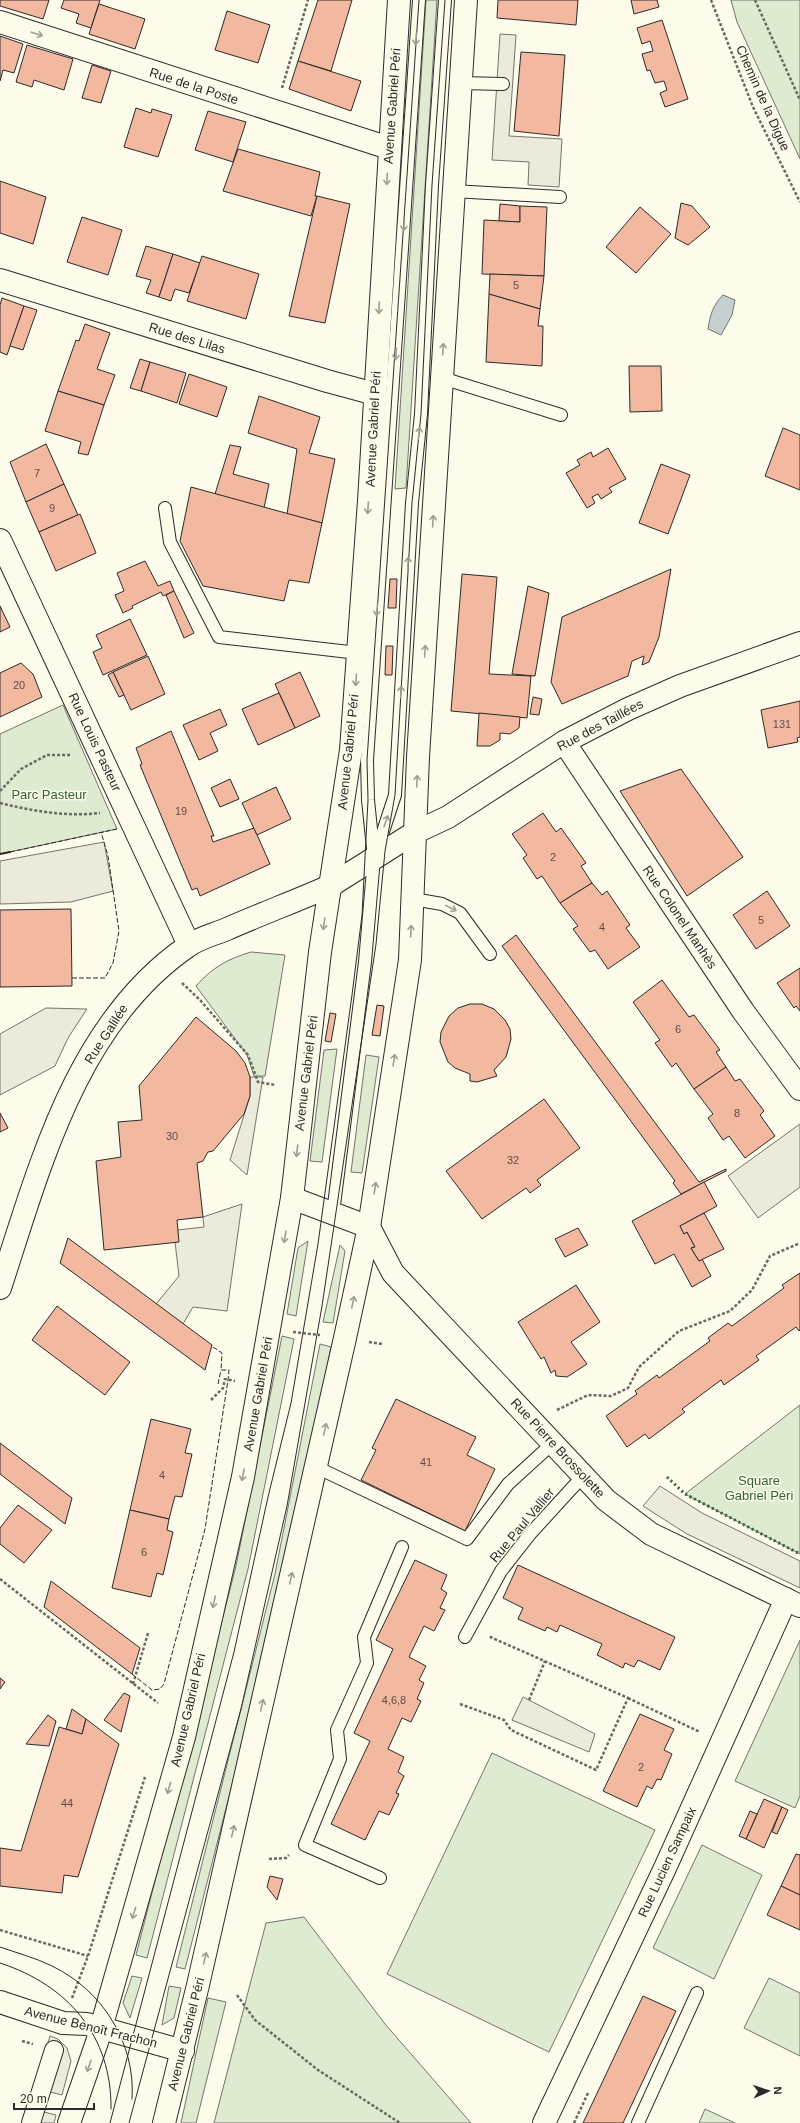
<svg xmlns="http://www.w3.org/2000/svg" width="800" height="2123" viewBox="0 0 800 2123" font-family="Arial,sans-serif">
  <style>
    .green { fill: #deebd1; stroke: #74746e }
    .parking { fill: #eceadb; stroke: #74746e }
    .water { fill: #c7d0d0; stroke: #74746e }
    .building { fill: #f2b8a0; stroke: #2b2b2b }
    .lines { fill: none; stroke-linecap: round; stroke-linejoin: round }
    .service-casing { stroke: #2b2b2b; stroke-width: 14 }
    .pedestrian-casing { stroke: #2b2b2b; stroke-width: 20 }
    .minor-casing { stroke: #2b2b2b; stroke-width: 24 }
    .tertiary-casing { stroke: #2b2b2b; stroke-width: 24 }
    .secondary-casing { stroke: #2b2b2b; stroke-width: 24 }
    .path { stroke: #6a6964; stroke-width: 2.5; stroke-dasharray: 3 2; stroke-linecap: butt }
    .service { stroke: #fdfbea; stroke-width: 12 }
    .pedestrian { stroke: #fdfbea; stroke-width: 18 }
    .minor { stroke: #fdfbea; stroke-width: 22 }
    .tertiary { stroke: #fdfbea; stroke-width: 22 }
    .secondary { stroke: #fdfbea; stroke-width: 22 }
    .tram { stroke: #2b2b2b; stroke-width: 1 }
    .hedge { stroke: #34623c; stroke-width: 3; stroke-dasharray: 2 3; stroke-linecap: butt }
    .fence { stroke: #2b2b2b; stroke-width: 1; stroke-dasharray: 5 2; stroke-linecap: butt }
    .wall { stroke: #2b2b2b; stroke-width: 2 }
    .oneway { stroke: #9e9d94 }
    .labels { text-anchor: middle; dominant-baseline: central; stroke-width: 3; stroke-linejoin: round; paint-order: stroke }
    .number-label { font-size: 11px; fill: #5d4e48 }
    .street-label { font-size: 13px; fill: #2b2b2b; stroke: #fdfbea }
    .park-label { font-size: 13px; fill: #34623c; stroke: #fdfbea }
  </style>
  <rect width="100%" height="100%" fill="#fdfbea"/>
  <g class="green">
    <path d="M426 0H437L406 488 395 489Z"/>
    <path d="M731 0H800V159L737 22Z"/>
    <path d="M63 705 117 829 0 854V734Z"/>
    <path d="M251 952 285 955 265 1076H254L247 1055 196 986C212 968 227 959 251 952Z"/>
    <path d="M337 1049 322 1162 310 1161 324 1050Z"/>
    <path d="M366 1055 379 1057 362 1173 351 1172Z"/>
    <path d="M308 1241 296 1316 287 1314 298 1248Z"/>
    <path d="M340 1245 345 1251 333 1323 323 1322Z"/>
    <path d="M282 1336 294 1339 248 1569 147 1958 136 1955 236 1566Z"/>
    <path d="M320 1344 331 1347 285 1577 185 1969 176 1967 275 1574Z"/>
    <path d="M800 1405V1554L685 1494Z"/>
    <path d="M800 1640V1796L795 1808 735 1781Z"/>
    <path d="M492 1753 655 1830 549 2052 387 1974Z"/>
    <path d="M702 1845 762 1875 714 1979 653 1948Z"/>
    <path d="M304 1917 385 2024 471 2123H214L266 1923Z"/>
    <path d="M132 1976 142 1978 130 2018 123 2003Z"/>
    <path d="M769 1978 800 1993V2056L744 2028Z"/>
    <path d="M169 1986 181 1988 174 2018 162 2025Z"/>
    <path d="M208 1998 226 2002 196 2123H181Z"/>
    <path d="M705 2109 735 2123H699Z"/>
  </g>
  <g class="parking">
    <path d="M500 34 516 35 509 136 562 139 559 187 528 185 529 162 492 160Z"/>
    <path d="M104 842 113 891 71 902 0 904V861Z"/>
    <path d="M46 1008 87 1009 68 1038 55 1066 0 1095V1034Z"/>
    <path d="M250 1077H263L247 1175 230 1160 250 1096Z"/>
    <path d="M800 1124V1187L758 1218 728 1176Z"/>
    <path d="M242 1204 227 1311 193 1307 183 1324 156 1304 179 1276 175 1242 178 1230 204 1227 203 1217Z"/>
    <path d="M660 1486 702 1513 800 1561V1588L687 1534 643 1506Z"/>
    <path d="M523 1697 595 1734 589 1752 512 1720Z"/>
    <path d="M50 2036 58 2039 67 2048 71 2061 62 2095 50 2092 44 2112 56 2115 54 2123H22Z"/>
  </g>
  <path class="water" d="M723 295 735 300 732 315 721 335 708 329C710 315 713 305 723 295Z"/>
  <g class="building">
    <path d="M0 0H49L43 19 0 6Z"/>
    <path d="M64 0H100L91 28 76 23 79 14 61 8Z"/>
    <path d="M318 0H352L331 71 298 61Z"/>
    <path d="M498 0H578L576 25 497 18Z"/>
    <path d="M631 0H657L659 7 634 14Z"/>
    <path d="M99 4 145 19 135 49 89 34Z"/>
    <path d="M227 11 270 25 258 63 215 50Z"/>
    <path d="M662 20 688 99 665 107 660 93 667 90 664 81 655 83 650 70 647 71 642 54 653 51 650 41 642 44 637 28Z"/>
    <path d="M0 36 23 44 14 73 3 70 0 81Z"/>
    <path d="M27 45 73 59 64 90 34 80 32 87 16 82Z"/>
    <path d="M521 52 565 55 559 136 514 131Z"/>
    <path d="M298 61 361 81 351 111 289 89Z"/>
    <path d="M92 65 111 71 101 103 82 98Z"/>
    <path d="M136 108 151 113 152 109 172 115 158 157 124 147Z"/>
    <path d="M208 111 246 122 233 162 195 150Z"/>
    <path d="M238 149 320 172 315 196H317L311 216 223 191Z"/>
    <path d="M0 181 46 197 33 244 0 233Z"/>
    <path d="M317 196 350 204 325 323 289 316Z"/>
    <path d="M681 203 692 206 710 227 688 245 675 238Z"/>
    <path d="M500 204 520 206V222L499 221Z"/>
    <path d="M520 206 547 207 544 276 482 274 484 220 520 222Z"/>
    <path d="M640 207 671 234 636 273 606 247Z"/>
    <path d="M82 217 122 230 108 275 67 262Z"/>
    <path d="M146 246 173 254 159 297 146 293 151 280 136 276Z"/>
    <path d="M173 254 200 263 189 293 175 289 171 301 159 297Z"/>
    <path d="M202 256 259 274 246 319 187 301Z"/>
    <path d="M490 274 544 276 540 309 489 294Z"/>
    <path d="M489 294 540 309 538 326H543L542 366 486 362Z"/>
    <path d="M2 298 24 306 7 355 0 352V305Z"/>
    <path d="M24 306 37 310 23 350 10 346Z"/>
    <path d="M85 324 110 333 97 369 115 375 104 405 58 391 76 340 79 341Z"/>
    <path d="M140 359 150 362 141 391 130 388Z"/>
    <path d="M150 362 186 373 177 403 141 391Z"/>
    <path d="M629 366H661L662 411 630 412Z"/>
    <path d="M189 374 227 387 217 417 179 404Z"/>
    <path d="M58 391 104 405 88 455 78 453 81 442 45 431Z"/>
    <path d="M259 396 320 417 309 453 335 459 322 523 287 514 297 449 248 433Z"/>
    <path d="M783 428 800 435V490L765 476Z"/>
    <path d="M46 444 64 484 26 502 10 462Z"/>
    <path d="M230 445 241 447 233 474 269 484 264 508 215 494Z"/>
    <path d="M608 448 626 479 609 488 612 492 601 499 598 494 592 497 595 503 587 508 566 473 580 465 577 460 591 452 593 457Z"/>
    <path d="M661 464 690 475 668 534 639 523Z"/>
    <path d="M64 484 78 515 39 532 26 502Z"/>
    <path d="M191 487 322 523 309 583 289 580 284 601 203 586 180 541Z"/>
    <path d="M80 514 96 553 56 571 39 532Z"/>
    <path d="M145 561 158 586 170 581 174 591 163 596 161 592 132 606 133 608 123 613 115 595 124 591 117 573Z"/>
    <path d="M671 569 659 637 649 662 642 665 644 656 632 661 628 676 562 704 551 682 562 617Z"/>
    <path d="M462 574 497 577 489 674 531 676 527 718 451 711Z"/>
    <path d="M390 579H397L396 608H388Z"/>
    <path d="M528 586 549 593 535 676 512 674Z"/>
    <path d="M174 591 194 633 184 638 166 595Z"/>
    <path d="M0 606 10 627 0 632Z"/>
    <path d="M130 619 147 655 103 675 93 652 102 648 96 635Z"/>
    <path d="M386 646H393L392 675H385Z"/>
    <path d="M148 656 165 694 131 710 113 672Z"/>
    <path d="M21 663 33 674 42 697 0 717V673Z"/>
    <path d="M113 672 124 695 119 697 108 675Z"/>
    <path d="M300 672 320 716 295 728 275 684Z"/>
    <path d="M279 693 295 728 258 745 242 709Z"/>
    <path d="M533 697 542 699 539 715 530 714Z"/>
    <path d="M800 701V737L797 738 798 742 768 748 761 710Z"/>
    <path d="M220 709 227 725 210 733 218 751 199 760 183 725Z"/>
    <path d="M479 713 520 717 519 728 510 734 500 733V740L490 746H477Z"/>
    <path d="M171 731 214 836H211L213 842 254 828 270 864 200 896 197 888 192 890 140 765 142 764 136 748Z"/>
    <path d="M681 769 743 857 687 896 620 791Z"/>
    <path d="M230 779 239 799 220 807 211 788Z"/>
    <path d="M276 787 291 819 257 835 242 803Z"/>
    <path d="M543 813 556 832 561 828 586 863 581 866 592 883 560 903 542 876 537 879 523 858 527 855 512 834Z"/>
    <path d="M592 883 602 895 607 891 630 925 626 928 640 947 608 969 595 950 590 952 573 929 578 926 560 903Z"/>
    <path d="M767 891 790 926 756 949 733 915Z"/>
    <path d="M71 909 72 986 0 987V910Z"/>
    <path d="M516 935 699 1182 726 1169V1171L681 1194 673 1183 675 1181 502 946Z"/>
    <path d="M800 968V1011L796 1006 794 1008 777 983Z"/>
    <path d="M662 980 689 1017 694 1015 720 1050 716 1052 726 1067 694 1089 676 1063 672 1067 655 1043 660 1040 633 1002Z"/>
    <path d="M470 1004H482L494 1009 505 1020 510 1029 511 1039 506 1057 494 1070 497 1076 477 1082 470 1081V1074L455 1068 448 1062 440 1042 441 1032 449 1016 458 1008Z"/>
    <path d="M377 1005 384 1006 380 1036 372 1035Z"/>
    <path d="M330 1013 336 1014 331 1042 325 1041Z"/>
    <path d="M196 1017 236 1051 245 1063 250 1077V1096L244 1114 213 1151 208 1152 203 1161 197 1163 203 1217 177 1220 179 1242 104 1250 96 1161 121 1157 118 1122 142 1120 139 1086Z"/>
    <path d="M726 1067 735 1081 740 1079 764 1111 760 1115 775 1136 745 1158 729 1136 723 1140 708 1118 713 1114 694 1089Z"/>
    <path d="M544 1099 580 1148 537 1180 541 1185 530 1193 526 1188 482 1219 446 1171Z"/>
    <path d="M0 1113 8 1128 0 1132Z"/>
    <path d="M704 1182 717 1206 680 1226 684 1234 687 1232 695 1247 691 1248 699 1261 702 1259 711 1276 692 1287 674 1254 655 1264 632 1221Z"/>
    <path d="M704 1213 724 1249 699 1261 691 1248 695 1247 687 1232 684 1234 680 1226Z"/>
    <path d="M578 1228 588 1245 565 1257 555 1239Z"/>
    <path d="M68 1238 212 1345 205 1370 60 1263Z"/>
    <path d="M800 1273V1330L799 1331 796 1327 756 1356 759 1360 724 1385 721 1380 682 1409 685 1412 649 1439 645 1434 627 1447 606 1416 637 1394 635 1391 657 1375 659 1378 710 1341 708 1338 728 1323 732 1326 784 1288 782 1285Z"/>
    <path d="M576 1285 600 1322 571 1342 587 1364 567 1377 556 1376 555 1370 551 1373 544 1357 541 1359 518 1322Z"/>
    <path d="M57 1306 130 1362 105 1395 32 1340Z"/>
    <path d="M396 1399 476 1437 467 1455 495 1469 465 1531 361 1480 376 1450 372 1448Z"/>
    <path d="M151 1419 191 1429 185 1453 192 1454 182 1497 175 1496 169 1519 130 1510Z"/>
    <path d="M0 1443 72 1498 65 1524 0 1474Z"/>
    <path d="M18 1505 52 1530 24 1563 0 1544V1528Z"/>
    <path d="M130 1510 169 1519 167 1530 173 1532 163 1575 157 1573 151 1597 112 1588Z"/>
    <path d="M415 1560 447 1575 441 1589 447 1593 440 1608 445 1610 434 1631 424 1626 409 1657 426 1666 419 1680 424 1683 417 1699 421 1701 411 1722 402 1718 388 1749 404 1757 398 1772 404 1776 396 1793 399 1794 389 1815 379 1811 365 1840 331 1824 370 1741 354 1733 393 1649 376 1640Z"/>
    <path d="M518 1565 675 1637 660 1670 638 1660 634 1667 625 1663 623 1668 597 1655 602 1644 560 1625 557 1632 547 1627 545 1631 518 1619 523 1608 503 1598Z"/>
    <path d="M51 1581 140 1648 132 1674 44 1607Z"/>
    <path d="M0 1678 5 1682 0 1689Z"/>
    <path d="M124 1693 130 1696 121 1732 104 1720Z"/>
    <path d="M72 1709 86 1719 82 1734 66 1729Z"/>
    <path d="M640 1714 674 1729 664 1750 672 1754 661 1780 657 1779 652 1789 647 1786 637 1807 603 1791Z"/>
    <path d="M48 1715 56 1721 49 1746 26 1744Z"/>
    <path d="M86 1719 119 1744 78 1877 64 1875 62 1893 0 1886V1848L21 1851 59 1727 82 1734Z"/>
    <path d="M764 1799 782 1807 764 1848 746 1839Z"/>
    <path d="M782 1807 788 1810 777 1834 772 1832Z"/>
    <path d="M750 1811 757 1814 746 1839 739 1836Z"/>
    <path d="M796 1854 800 1855V1895L781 1886Z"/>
    <path d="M270 1876 283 1879 277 1900 267 1887Z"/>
    <path d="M781 1886 800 1895V1930L767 1915Z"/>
    <path d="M643 1996 676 2011 623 2123H583Z"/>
  </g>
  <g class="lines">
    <defs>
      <g id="service">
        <path d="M461 83 503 84"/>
        <path d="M453 191 560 197"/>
        <path d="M442 378 561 415"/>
        <path d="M165 508 170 542 219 637 358 653"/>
        <path d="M376 853 395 795 412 503 421 414 432 185 445 0"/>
        <path d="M413 899 442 904 460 913 490 954"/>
        <path d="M333 1213 365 962 374 858 368 800 367 760 419 0"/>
        <path d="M316 1467 467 1539 508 1484 553 1443"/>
        <path d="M465 1637 501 1571 530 1534 583 1476"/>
        <path d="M380 1878 305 1845 340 1759 337 1730 367 1663 364 1637 402 1547"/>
        <path d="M638 2123 697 1993"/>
      </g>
      <path id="pedestrian" d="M31 2123 54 2050"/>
      <g id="minor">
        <path d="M0 22 389 148"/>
        <path d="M0 280 327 381 375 394"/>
        <path d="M0 540 189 945"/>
        <path d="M564 742 743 1011 800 1089"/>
        <path d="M369 1227 393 1273 606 1500 651 1534 800 1606"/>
        <path d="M0 1288C40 1166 76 1023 188 946 199 938 215 934 227 929 261 914 296 901 330 886"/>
        <path d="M544 2123 665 1868 786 1599"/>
      </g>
      <g id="tertiary">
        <path d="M414 833 448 817 564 742 628 709 680 686 800 643"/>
        <path d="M0 2002 63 2023 87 2024 183 2051"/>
      </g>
      <g id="secondary">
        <path d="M330 886 414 833"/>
        <path d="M292 1198 369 1227"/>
        <path d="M69 2123 97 2042 184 1737 243 1477 292 1198 320 952 351 750 369 501 399 0"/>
        <path d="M164 2123 198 1985 345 1338 369 1227 410 960 418 757 466 0"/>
      </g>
    </defs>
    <use href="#service" class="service-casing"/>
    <use href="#pedestrian" class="pedestrian-casing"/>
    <use href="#minor" class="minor-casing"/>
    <use href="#tertiary" class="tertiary-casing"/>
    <use href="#secondary" class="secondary-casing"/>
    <g class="path">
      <path d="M711 0 753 107 800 202"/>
      <path d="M755 0 800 100"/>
      <path d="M282 88 308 0"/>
      <path d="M0 791 21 769 47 755H72"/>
      <path d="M0 803C33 811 66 817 100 813"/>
      <path d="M182 983 200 1000 248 1055 258 1082 275 1085"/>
      <path d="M293 1332 320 1335"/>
      <path d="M369 1342 382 1344"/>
      <path d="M211 1400 223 1388 225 1379 235 1381"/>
      <path d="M557 1410 588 1395 611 1396 628 1388 639 1367 679 1331 730 1311 752 1290 770 1256 800 1243"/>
      <path d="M0 1579 158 1703"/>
      <path d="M133 1684 148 1633"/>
      <path d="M628 1698 700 1732"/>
      <path d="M529 1700 545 1661"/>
      <path d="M460 1704 504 1720 511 1730 596 1770 628 1698 488 1636"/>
      <path d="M269 1859 286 1858 289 1855"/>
      <path d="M0 1930 88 1956"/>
      <path d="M237 1995 255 2020 318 2070 400 2123"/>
      <path d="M72 1998 88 1956 145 1777"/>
      <path d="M22 2041 33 2044"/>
      <path d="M574 2123 588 2093"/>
    </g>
    <use href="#service" class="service"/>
    <use href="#pedestrian" class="pedestrian"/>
    <use href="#minor" class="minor"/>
    <use href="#tertiary" class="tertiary"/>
    <use href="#secondary" class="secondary"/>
    <g class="tram">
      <path d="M0 1947C17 1953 36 1958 52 1966 102 1990 136 2043 132 2099"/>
      <path d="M0 1963C68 1985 112 2036 111 2109"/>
      <path d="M110 2123 234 1652 268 1497 291 1403 318 1244 352 995 362 915 368 800 367 760 419 0"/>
      <path d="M129 2123 241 1709 287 1506 322 1306 376 944 385 851 395 795 412 503 421 414 432 185 445 0"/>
    </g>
    <path class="hedge" d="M667 1477 685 1494 800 1554"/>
    <g class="fence">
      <path d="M10 852 117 829"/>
      <path d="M72 978H105L113 963 119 931 108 856 101 832"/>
      <path d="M218 1384 221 1370"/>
      <path d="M132 1674 152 1690 160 1689 164 1684 205 1529 228 1380 229 1370H221L222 1353 213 1347"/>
    </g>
    <path class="wall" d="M0 854 10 852"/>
  </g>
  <defs><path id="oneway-shaft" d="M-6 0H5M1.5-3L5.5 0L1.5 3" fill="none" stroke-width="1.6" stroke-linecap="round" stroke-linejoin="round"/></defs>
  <g class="oneway">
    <use href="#oneway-shaft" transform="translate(37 34) rotate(18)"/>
    <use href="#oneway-shaft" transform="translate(416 39) rotate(94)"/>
    <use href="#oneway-shaft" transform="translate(387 179) rotate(93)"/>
    <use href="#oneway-shaft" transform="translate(404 225) rotate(94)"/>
    <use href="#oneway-shaft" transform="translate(379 308) rotate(93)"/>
    <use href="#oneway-shaft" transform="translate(443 349) rotate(-86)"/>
    <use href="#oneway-shaft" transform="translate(396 354) rotate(94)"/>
    <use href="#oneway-shaft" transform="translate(419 433) rotate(-84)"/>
    <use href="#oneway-shaft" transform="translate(368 508) rotate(94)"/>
    <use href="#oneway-shaft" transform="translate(433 521) rotate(-86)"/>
    <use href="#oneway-shaft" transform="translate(408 563) rotate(-87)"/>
    <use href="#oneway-shaft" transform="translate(377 610) rotate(95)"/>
    <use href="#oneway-shaft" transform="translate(425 651) rotate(-86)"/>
    <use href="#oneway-shaft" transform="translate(356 680) rotate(94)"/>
    <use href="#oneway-shaft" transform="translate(401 692) rotate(-87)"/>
    <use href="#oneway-shaft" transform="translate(417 781) rotate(-87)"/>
    <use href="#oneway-shaft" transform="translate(386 821) rotate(-71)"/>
    <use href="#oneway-shaft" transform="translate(451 908) rotate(26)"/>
    <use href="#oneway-shaft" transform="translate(324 924) rotate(98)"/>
    <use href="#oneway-shaft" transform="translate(411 931) rotate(-87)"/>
    <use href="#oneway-shaft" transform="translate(394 1060) rotate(-81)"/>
    <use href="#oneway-shaft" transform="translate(297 1151) rotate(97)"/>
    <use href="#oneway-shaft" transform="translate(375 1188) rotate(-81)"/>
    <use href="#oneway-shaft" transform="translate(285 1237) rotate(99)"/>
    <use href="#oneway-shaft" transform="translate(353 1302) rotate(-78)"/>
    <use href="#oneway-shaft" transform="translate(325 1429) rotate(-77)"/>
    <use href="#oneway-shaft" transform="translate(243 1475) rotate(101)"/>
    <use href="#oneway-shaft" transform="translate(291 1578) rotate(-77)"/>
    <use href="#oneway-shaft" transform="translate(214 1602) rotate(103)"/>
    <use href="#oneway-shaft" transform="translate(262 1705) rotate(-77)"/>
    <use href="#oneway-shaft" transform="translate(169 1788) rotate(106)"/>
    <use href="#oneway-shaft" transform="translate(233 1831) rotate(-77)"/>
    <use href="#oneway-shaft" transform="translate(134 1913) rotate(106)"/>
    <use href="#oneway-shaft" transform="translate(205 1958) rotate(-77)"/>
    <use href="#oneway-shaft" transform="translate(89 2066) rotate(109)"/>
  </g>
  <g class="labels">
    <g class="number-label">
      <text x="516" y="285">5</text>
      <text x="37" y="473">7</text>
      <text x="52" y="508">9</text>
      <text x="19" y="685">20</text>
      <text x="782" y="724">131</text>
      <text x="181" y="811">19</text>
      <text x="553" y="857">2</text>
      <text x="761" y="920">5</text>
      <text x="602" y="927">4</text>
      <text x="678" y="1029">6</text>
      <text x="737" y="1113">8</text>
      <text x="172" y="1136">30</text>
      <text x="513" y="1160">32</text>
      <text x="426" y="1462">41</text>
      <text x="162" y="1475">4</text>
      <text x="144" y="1552">6</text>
      <text x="394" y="1700">4,6,8</text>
      <text x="641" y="1767">2</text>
      <text x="67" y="1803">44</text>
    </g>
    <g class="street-label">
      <text transform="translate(194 86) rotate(18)">Rue de la Poste</text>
      <text transform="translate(763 98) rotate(66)">Chemin de la Digue</text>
      <text transform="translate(392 106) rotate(-86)">Avenue Gabriel Péri</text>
      <text transform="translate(187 338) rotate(17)">Rue des Lilas</text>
      <text transform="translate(373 429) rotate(-87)">Avenue Gabriel Péri</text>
      <text transform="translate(600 725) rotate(-28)">Rue des Taillées</text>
      <text transform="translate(95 742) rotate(65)">Rue Louis Pasteur</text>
      <text transform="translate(348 752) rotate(-84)">Avenue Gabriel Péri</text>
      <text transform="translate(680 917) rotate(56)">Rue Colonel Manhès</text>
      <text transform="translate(106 1034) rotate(-57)">Rue Galilée</text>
      <text transform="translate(306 1073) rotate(-83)">Avenue Gabriel Péri</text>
      <text transform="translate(258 1394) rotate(-80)">Avenue Gabriel Péri</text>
      <text transform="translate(558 1448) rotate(47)">Rue Pierre Brossolette</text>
      <text transform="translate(522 1525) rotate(-50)">Rue Paul Vallier</text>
      <text transform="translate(188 1710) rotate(-77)">Avenue Gabriel Péri</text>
      <text transform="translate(667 1862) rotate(-65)">Rue Lucien Sampaix</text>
      <text transform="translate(91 2027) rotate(14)">Avenue Benoît Frachon</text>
      <text transform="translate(186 2034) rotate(-76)">Avenue Gabriel Péri</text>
    </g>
    <g class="park-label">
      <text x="49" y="794">Parc Pasteur</text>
      <text x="759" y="1480">Square<tspan x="759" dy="15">Gabriel Péri</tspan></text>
    </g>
  </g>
  <g transform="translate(768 2091) rotate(87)" stroke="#fdfbea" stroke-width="3" paint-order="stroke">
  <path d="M0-3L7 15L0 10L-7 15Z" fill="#2b2b2b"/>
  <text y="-6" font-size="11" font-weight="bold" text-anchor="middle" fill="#2b2b2b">N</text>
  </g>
  <path d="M14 2103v6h80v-6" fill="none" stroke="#2b2b2b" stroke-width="2"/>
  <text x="20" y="2103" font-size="12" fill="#2b2b2b" stroke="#fdfbea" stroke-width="3" paint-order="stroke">20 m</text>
</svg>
